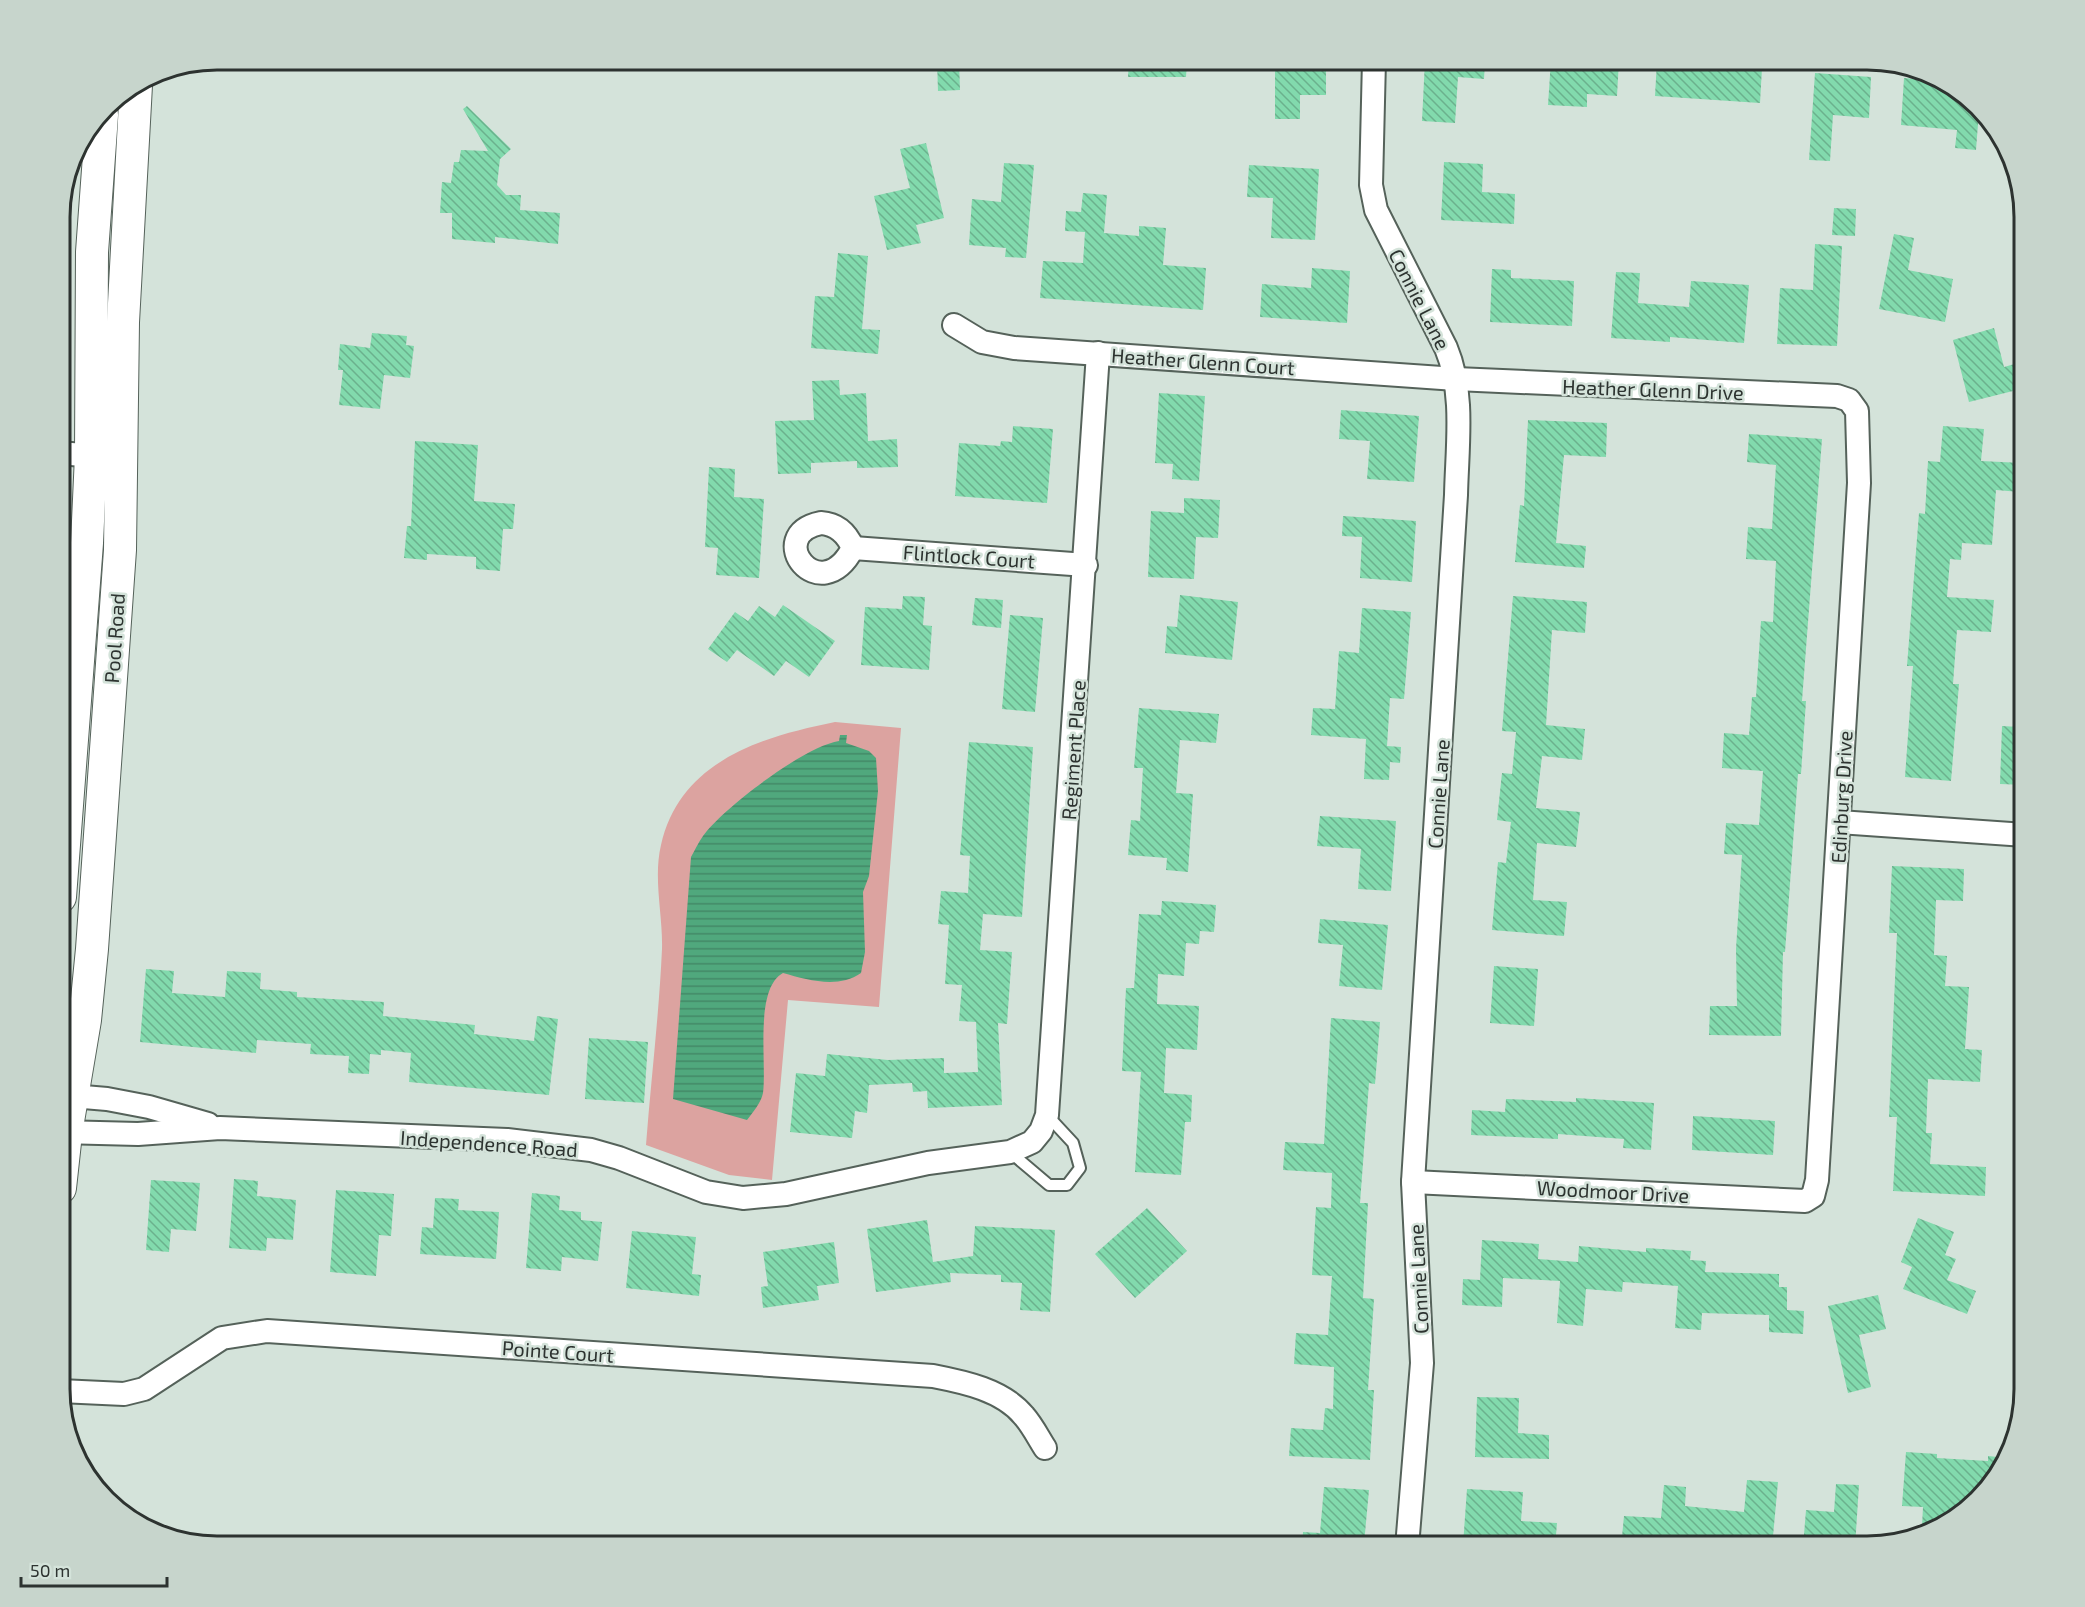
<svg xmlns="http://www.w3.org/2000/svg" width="2085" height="1607" viewBox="0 0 2085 1607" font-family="'Exo 2',sans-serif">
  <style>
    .green { fill: #dca3a0 }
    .water { fill: url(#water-rules) }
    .building { fill: url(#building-back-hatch) }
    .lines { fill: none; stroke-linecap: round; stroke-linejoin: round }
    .lane-casing { stroke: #55625a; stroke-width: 14 }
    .street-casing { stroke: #55625a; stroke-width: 26 }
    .secondary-casing { stroke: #55625a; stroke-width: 34 }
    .lane { stroke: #fff; stroke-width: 10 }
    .street { stroke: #fff; stroke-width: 22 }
    .secondary { stroke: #fff; stroke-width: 32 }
    .labels { text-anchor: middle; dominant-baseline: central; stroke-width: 5; stroke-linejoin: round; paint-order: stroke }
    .street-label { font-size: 20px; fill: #2d3330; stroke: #d4e3da }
    .rim { fill: none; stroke: #2d3330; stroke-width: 3 }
  </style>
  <defs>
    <pattern id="water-rules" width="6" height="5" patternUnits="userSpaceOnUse" patternTransform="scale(1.5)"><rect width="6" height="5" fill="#50a87d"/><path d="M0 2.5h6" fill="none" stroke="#438967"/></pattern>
    <pattern id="building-back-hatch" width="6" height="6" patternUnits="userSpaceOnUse" patternTransform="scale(1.5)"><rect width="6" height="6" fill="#82daad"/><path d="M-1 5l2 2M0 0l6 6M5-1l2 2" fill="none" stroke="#6bb18d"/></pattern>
  </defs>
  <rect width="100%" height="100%" fill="#d4e3da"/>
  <path class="green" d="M835 722 901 728 879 1007 788 1000 772 1180 729 1175 646 1145C651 1080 659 1015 662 949 663 916 653 878 661 845 680 761 761 737 835 722Z"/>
  <path class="water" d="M840 735H847L846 743 869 751 876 758 878 791 869 876 863 892 865 952 861 973C838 989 808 980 783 973 754 989 767 1062 763 1093 761 1103 753 1112 747 1120L673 1099 691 857C695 850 698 843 703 836 723 808 805 746 839 741Z"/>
  <g class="building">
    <path d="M937 60H959L960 90 938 91Z"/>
    <path d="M1129 60H1187L1186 77H1128Z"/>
    <path d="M1275 60H1326V95H1300V119H1275Z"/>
    <path d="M1425 60H1485L1484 79 1458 77 1455 123 1422 121Z"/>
    <path d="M1551 60H1619L1617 96 1587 94V107L1548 105Z"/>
    <path d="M1657 61 1762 68 1760 103 1655 96Z"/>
    <path d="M1815 73 1871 77 1869 118 1833 115 1830 161 1809 160Z"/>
    <path d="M1904 78 1942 81 1964 93 1979 111 1976 150 1955 148 1957 130 1901 125Z"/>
    <path d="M467 106 511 149 500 159 497 185 506 195H521L520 210 560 213 558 244 495 237V243L452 239V213H440L442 182 451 183 454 162H459L461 150 488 151 463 109Z"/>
    <path d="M926 143 944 218 916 225 921 243 887 250 874 196 910 188 900 149Z"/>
    <path d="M1444 162 1483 164 1482 192 1515 194 1514 224 1441 220Z"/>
    <path d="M1004 163 1034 165 1026 258 1005 257 1006 248 969 245 972 199 1001 202Z"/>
    <path d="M1249 165 1319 169 1315 240 1271 238 1273 198 1247 197Z"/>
    <path d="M1083 193 1107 195 1104 233 1139 236V226L1166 228 1163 265 1206 268 1203 310 1040 298 1043 261 1083 263 1085 232 1065 231 1066 211 1081 212Z"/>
    <path d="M1834 208 1856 209 1855 236 1832 235Z"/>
    <path d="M1894 234 1914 238 1908 270 1953 279 1945 322 1879 309Z"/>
    <path d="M1815 244 1842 246 1837 346 1777 344 1780 288 1813 290Z"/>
    <path d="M838 253 868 256 862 329 880 330 878 354 811 348 815 296 834 297Z"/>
    <path d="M1312 268 1350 271 1347 323 1260 317 1262 284 1311 288Z"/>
    <path d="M1492 269 1511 270V278L1574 281 1572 326 1490 322Z"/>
    <path d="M1616 272 1640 273 1638 303 1689 307 1691 281 1749 285 1744 343 1670 337V342L1611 338Z"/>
    <path d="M1994 328 2004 367 2025 361V388L1969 402 1953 340Z"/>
    <path d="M372 333 407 336 406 345 414 346 410 378 384 375 380 409 339 405 343 370H338L340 344 370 348Z"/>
    <path d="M839 380 840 395 866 393 868 441 897 439 898 467 857 468V461L811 463V473L778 474 775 421 814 420 812 381Z"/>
    <path d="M1159 393 1205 396 1199 481 1172 479 1173 464 1155 463Z"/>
    <path d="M1341 410 1419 416 1414 482 1367 479 1370 441 1339 439Z"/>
    <path d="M1528 420 1607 423 1606 457 1564 455 1556 543 1586 546 1584 568 1515 562 1520 505 1524 506Z"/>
    <path d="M1013 426 1053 429 1047 503 955 496 959 443 1000 446 1001 441 1012 442Z"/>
    <path d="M1943 426 1984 429 1981 461 2022 463 2020 492 1996 490 1992 545 1962 543 1961 560 1950 559 1947 597 1994 600 1991 632 1957 630 1953 684H1959L1951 781 1905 777 1913 666H1907L1919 513 1925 514 1928 461 1940 462Z"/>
    <path d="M1749 434 1822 439 1802 701H1806L1801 774H1798L1785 952H1783L1781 1036 1709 1035 1710 1006H1737L1736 949 1742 855 1724 854 1726 823 1759 825 1763 771 1722 768 1724 733 1749 735 1752 697H1756L1761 621 1773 622 1776 561 1746 559 1748 527 1772 529 1776 465 1747 462Z"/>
    <path d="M415 441 478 445 474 501 515 504 513 529H503L500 571 476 569V557L427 554V560L404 558 407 526H411Z"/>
    <path d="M709 467 735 469 734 497 764 499 759 578 716 575 718 548 705 547Z"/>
    <path d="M1184 498 1220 500 1218 538 1196 537 1194 579 1148 577 1151 511 1184 513Z"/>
    <path d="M1343 516 1416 521 1412 582 1360 578 1362 537 1342 536Z"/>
    <path d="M1180 595 1238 602 1232 660 1165 653 1167 626 1177 627Z"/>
    <path d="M903 596 925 597 923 625 932 626 929 670 861 665 865 607 902 609Z"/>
    <path d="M1513 596 1587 602 1585 633 1552 630 1546 725 1585 729 1582 760 1542 756 1536 808 1580 812 1576 847 1537 843 1533 900 1567 902 1564 936 1492 930 1498 862 1506 863 1511 822 1497 820 1502 773 1512 774 1516 732 1502 731Z"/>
    <path d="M975 598 1003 600 1001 628 972 625Z"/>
    <path d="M783 605 835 641 809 677 786 661 774 676 737 650 727 662 708 649 735 612 748 621 759 606 775 617Z"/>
    <path d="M1362 608 1411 612 1404 699 1390 698 1387 746 1401 747 1400 763 1390 762 1389 780 1364 779 1366 739 1311 735 1313 708 1335 709 1339 651 1359 653Z"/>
    <path d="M1010 615 1043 618 1035 712 1002 709Z"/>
    <path d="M1139 708 1219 714 1216 743 1180 740 1176 793 1193 794 1188 872 1166 870 1167 858 1128 855 1131 820 1140 821 1143 768H1134Z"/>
    <path d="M2002 726 2019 727 2018 746H2025V785L2000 784Z"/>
    <path d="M969 742 1033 747 1022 917 983 914 980 950 1012 952 1007 1024 998 1023 1002 1105 928 1108 927 1091 913 1092 912 1083 869 1085 867 1113 855 1111 852 1138 790 1132 796 1073 825 1076 827 1054 888 1060 944 1058V1073L978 1072 976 1022 959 1021 962 985 945 984 949 925 938 924 941 891 968 893 970 856 960 855Z"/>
    <path d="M1320 816 1396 821 1391 891 1358 889 1361 849 1317 846Z"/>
    <path d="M1892 866 1964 869 1963 901 1936 900 1934 955 1947 956 1945 986 1969 987 1965 1049 1982 1050 1980 1082 1928 1079 1926 1133H1932L1930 1164 1986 1167 1985 1196 1893 1191 1897 1117H1889L1897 933H1889Z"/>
    <path d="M1162 901 1216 905 1214 932 1200 931 1199 944 1186 943 1184 976 1158 974 1157 1004 1199 1006 1197 1050 1166 1048 1164 1093 1192 1095 1191 1122H1185L1181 1175 1135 1172 1141 1072 1122 1071 1126 988H1134L1139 914 1161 915Z"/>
    <path d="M1320 919 1388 925 1382 990 1339 986 1343 945 1318 943Z"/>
    <path d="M1494 966 1538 969 1534 1026 1490 1023Z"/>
    <path d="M146 969 174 971 172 993 225 997 227 971 261 973 260 989 297 992V997L384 1002 383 1016 475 1025 474 1034 534 1041 537 1016 558 1019 549 1095 409 1082 411 1053 381 1050V1055L370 1054 369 1074 348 1073 349 1056 310 1054 311 1044 257 1040 256 1053 140 1042Z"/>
    <path d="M1331 1018 1380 1022 1375 1084 1369 1083 1360 1203H1368L1363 1298 1374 1299 1368 1390H1374L1370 1460 1289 1456 1291 1428 1323 1430 1325 1408 1333 1409 1334 1367 1294 1364 1296 1333 1328 1335 1332 1276 1312 1275 1316 1207 1331 1208 1332 1173 1283 1170 1285 1142 1324 1144Z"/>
    <path d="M589 1038 648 1042 644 1103 585 1099Z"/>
    <path d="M1576 1098 1654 1103 1651 1150 1623 1148 1624 1139 1558 1134V1139L1471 1135 1472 1110 1505 1112 1506 1099 1576 1102Z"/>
    <path d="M1693 1116 1775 1121 1773 1155 1692 1150Z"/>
    <path d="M234 1179 258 1181 257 1196 296 1200 293 1240 267 1238 266 1251 229 1248Z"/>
    <path d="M151 1180 200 1183 196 1231 171 1229 169 1252 146 1250Z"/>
    <path d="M336 1190 394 1194 391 1236 379 1235 376 1276 330 1272Z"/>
    <path d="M532 1193 560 1196 559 1210 581 1212V1220L602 1222 598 1261 562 1257 561 1271 526 1268Z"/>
    <path d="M435 1198 459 1199 458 1210 499 1212 496 1259 420 1254 422 1227 433 1228Z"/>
    <path d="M1147 1208 1187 1251 1135 1298 1095 1254Z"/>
    <path d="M1918 1218 1954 1232 1945 1255 1956 1259 1947 1280 1976 1291 1967 1314 1903 1289 1912 1267 1901 1262Z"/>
    <path d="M927 1220 933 1262 973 1256 975 1226 1055 1230 1050 1312 1020 1310 1022 1283 1001 1282V1275L950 1273 951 1282 876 1292 867 1229Z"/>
    <path d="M632 1231 696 1237 692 1274 701 1275 699 1296 626 1288Z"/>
    <path d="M1482 1240 1539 1244 1538 1259 1578 1262 1579 1246 1646 1252V1248L1691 1251 1690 1260 1706 1261 1705 1272 1779 1274V1287H1787V1310L1804 1311 1803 1334 1769 1332V1315L1702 1313 1701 1330 1675 1328 1678 1286 1623 1282 1622 1292 1586 1289 1583 1326 1557 1323 1560 1281 1503 1278 1502 1307 1462 1305 1463 1279 1480 1280Z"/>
    <path d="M834 1242 839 1283 817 1286 819 1300 763 1308 761 1287 768 1286 763 1252Z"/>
    <path d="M1878 1295 1886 1329 1859 1335 1871 1387 1848 1393 1828 1306Z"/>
    <path d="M1477 1397 1519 1398 1518 1433 1549 1435V1459L1475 1457Z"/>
    <path d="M1906 1452 1937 1454V1458L1988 1461V1456L2008 1458 1992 1486 1942 1527 1922 1526 1923 1507 1902 1506Z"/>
    <path d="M1747 1480 1778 1482 1772 1547H1621L1624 1516 1661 1518 1664 1485 1686 1487 1685 1506 1744 1512Z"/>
    <path d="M1836 1484 1859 1485 1855 1547H1803L1806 1510 1834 1512Z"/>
    <path d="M1324 1487 1369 1490 1364 1544 1348 1543V1547H1302L1303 1532 1320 1533Z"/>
    <path d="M1467 1489 1523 1492 1521 1521 1557 1523 1555 1547 1463 1545Z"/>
  </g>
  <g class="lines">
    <defs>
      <path id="lane" d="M1010 1152 1049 1185H1067L1080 1168 1073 1143 1047 1115"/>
      <g id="street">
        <path d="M1374 60 1371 185 1376 210 1446 348C1465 393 1457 447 1456 495L1413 1182 1422 1363 1407 1547"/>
        <path d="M954 325 982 342 1014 348 1456 379 1837 396 1849 400 1857 411 1859 483 1817 1180 1813 1196 1805 1201 1413 1182"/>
        <path d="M60 453 105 457"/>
        <path d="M821 523C837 524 847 534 853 548 820 611 762 535 821 523Z"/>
        <path d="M853 548 1086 565"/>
        <path d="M1839 822 2025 835"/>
        <path d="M60 1018 85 1020"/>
        <path d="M60 1095 107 1099 149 1107 208 1124"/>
        <path d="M60 1132 138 1134 220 1128 507 1140 591 1150 619 1158 706 1192 743 1198 786 1194 928 1163 1010 1152 1032 1142 1041 1131 1047 1115 1098 353"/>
        <path d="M60 1391 124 1394 144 1389 222 1338 267 1331 933 1376C964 1382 1003 1390 1024 1416 1032 1425 1038 1437 1045 1448"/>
      </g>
      <g id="secondary">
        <path d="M60 897 87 543 91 456 92 252 102 115"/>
        <path d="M60 1188 66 1133 85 1020 92 949 120 550 123 322 136 85"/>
      </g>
    </defs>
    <use href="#lane" class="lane-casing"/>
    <use href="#street" class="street-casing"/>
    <use href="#secondary" class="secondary-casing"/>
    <use href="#lane" class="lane"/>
    <use href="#street" class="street"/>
    <use href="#secondary" class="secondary"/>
  </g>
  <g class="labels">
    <g class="street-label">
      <text transform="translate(1420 299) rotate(63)">Connie Lane</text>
      <text transform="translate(1203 361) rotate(4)">Heather Glenn Court</text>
      <text transform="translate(1653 389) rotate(2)">Heather Glenn Drive</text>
      <text transform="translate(969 556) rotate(4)">Flintlock Court</text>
      <text transform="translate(114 638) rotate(-86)">Pool Road</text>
      <text transform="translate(1073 750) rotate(-86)">Regiment Place</text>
      <text transform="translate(1438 794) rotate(-86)">Connie Lane</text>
      <text transform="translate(1841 797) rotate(-87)">Edinburg Drive</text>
      <text transform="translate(489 1143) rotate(4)">Independence Road</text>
      <text transform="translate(1613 1191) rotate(3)">Woodmoor Drive</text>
      <text transform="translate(1418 1279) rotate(-93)">Connie Lane</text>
      <text transform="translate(558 1351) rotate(4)">Pointe Court</text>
    </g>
  </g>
  <path d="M0 0H2085V1607H0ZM217 70H1867A147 147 0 0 1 2014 217V1389A147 147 0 0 1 1867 1536H217A147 147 0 0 1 70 1389V217A147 147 0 0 1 217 70Z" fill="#c7d5cc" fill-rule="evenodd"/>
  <path class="rim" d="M217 70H1867A147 147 0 0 1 2014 217V1389A147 147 0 0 1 1867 1536H217A147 147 0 0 1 70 1389V217A147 147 0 0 1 217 70Z"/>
  <path d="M21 1577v9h146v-9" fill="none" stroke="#2d3330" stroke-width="3"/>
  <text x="30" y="1577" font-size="18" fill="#2d3330" stroke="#d4e3da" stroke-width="4.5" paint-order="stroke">50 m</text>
</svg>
